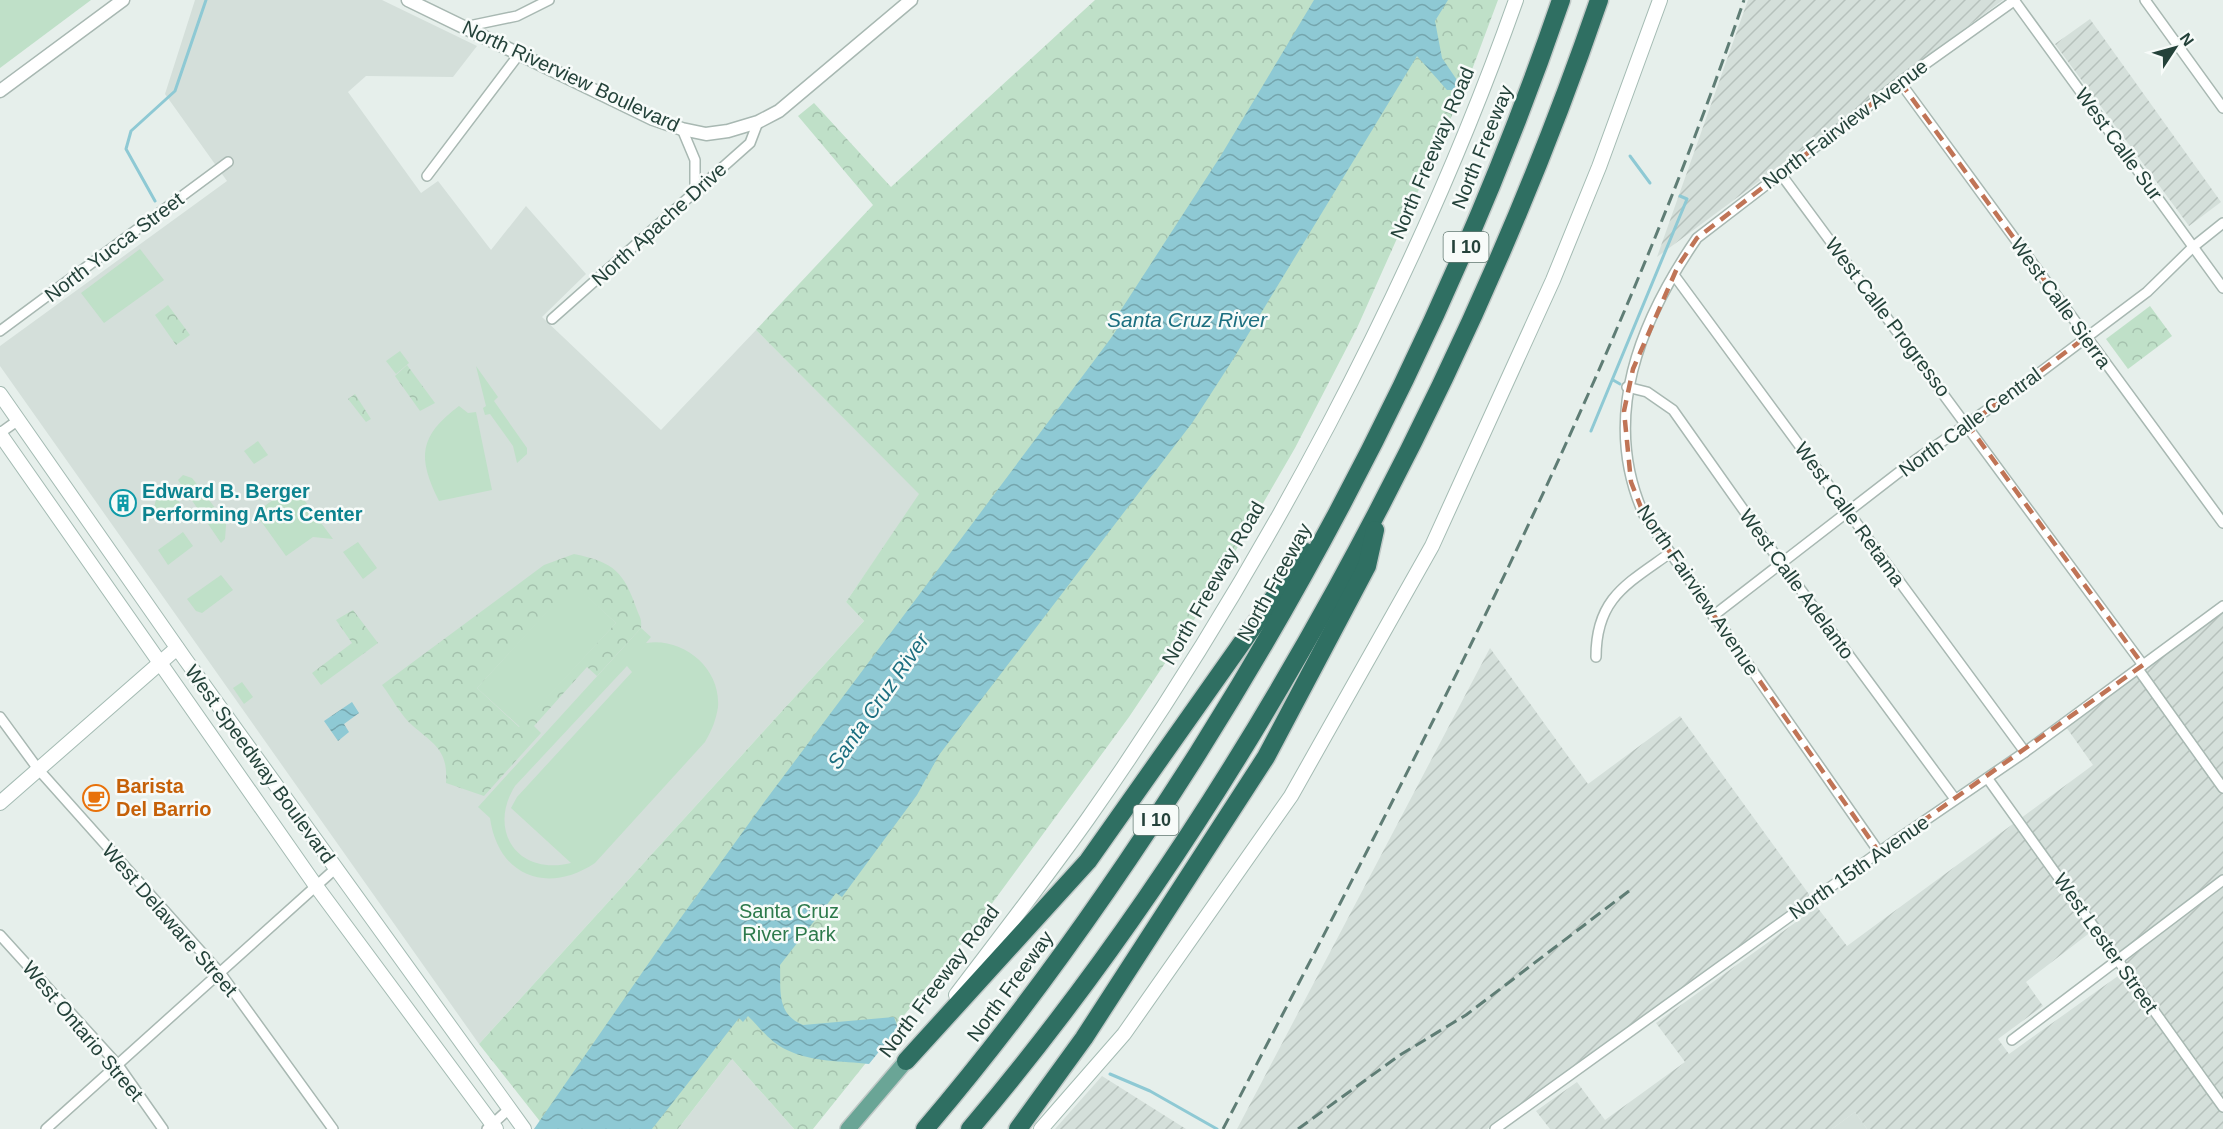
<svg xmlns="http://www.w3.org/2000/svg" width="2223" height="1129" viewBox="0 0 2223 1129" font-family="Arial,sans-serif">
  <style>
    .built { fill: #d4dfda }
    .industrial { fill: url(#industrial-furrows); fill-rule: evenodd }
    .green { fill: #bfe0c8; fill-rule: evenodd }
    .park { fill: url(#park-crowns); fill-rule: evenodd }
    .water { fill: url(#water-waves) }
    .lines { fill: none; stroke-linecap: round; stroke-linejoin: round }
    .stream { stroke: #8ec9d4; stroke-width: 3 }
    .minor-casing { stroke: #a8b8b2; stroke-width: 12 }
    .tertiary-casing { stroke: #a8b8b2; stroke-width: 15 }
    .secondary-casing { stroke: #a4bbb3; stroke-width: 16 }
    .primary-casing { stroke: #c2cac8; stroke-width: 18 }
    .motorway-casing { stroke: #c2cac8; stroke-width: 21 }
    .minor { stroke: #fff; stroke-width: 9 }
    .tertiary { stroke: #fff; stroke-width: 12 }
    .secondary { stroke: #fff; stroke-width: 14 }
    .primary { stroke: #6aa596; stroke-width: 15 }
    .motorway { stroke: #2f6f62; stroke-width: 18 }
    .rail { stroke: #5f7d75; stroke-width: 3; stroke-dasharray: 12 6; stroke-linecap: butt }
    .marked { fill: none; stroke: #c07456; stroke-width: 4.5; stroke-dasharray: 12 8; stroke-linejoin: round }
    .labels { text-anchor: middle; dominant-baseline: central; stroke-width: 5; stroke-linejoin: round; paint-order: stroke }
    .shield { fill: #f7fbf9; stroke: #637a73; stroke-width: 1.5 }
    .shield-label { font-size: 18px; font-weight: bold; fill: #24423a }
    .street-label { font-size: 20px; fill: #24423a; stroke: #f7fbf9 }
    .culture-label { font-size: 20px; font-weight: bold; fill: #0d838f; stroke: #f7fbf9; text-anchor: start }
    .food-label { font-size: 20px; font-weight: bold; fill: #c56008; stroke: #f7fbf9; text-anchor: start }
    .park-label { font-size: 20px; fill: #2d7a4b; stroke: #f7fbf9 }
    .water-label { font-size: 21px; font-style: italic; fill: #1c6f80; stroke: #f7fbf9 }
  </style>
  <defs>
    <pattern id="industrial-furrows" width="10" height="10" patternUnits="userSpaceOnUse" patternTransform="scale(1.5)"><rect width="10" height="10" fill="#d4dfda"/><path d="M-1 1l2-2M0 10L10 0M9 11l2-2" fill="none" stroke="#b6c1bc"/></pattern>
    <pattern id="park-crowns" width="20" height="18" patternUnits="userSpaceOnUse" patternTransform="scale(1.5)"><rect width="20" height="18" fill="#bfe0c8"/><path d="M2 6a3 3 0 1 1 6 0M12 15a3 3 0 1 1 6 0" fill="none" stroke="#a4c1ad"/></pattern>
    <pattern id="water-waves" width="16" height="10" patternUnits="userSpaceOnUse" patternTransform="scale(1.5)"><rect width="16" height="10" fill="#8ec9d4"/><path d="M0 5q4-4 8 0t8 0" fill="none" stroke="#74a5ad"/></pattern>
  </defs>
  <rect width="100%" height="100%" fill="#e6efeb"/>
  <g class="built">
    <path d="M195 0H382L477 46 453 77 366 76 348 92 421 193 438 181 491 250 526 206 586 274 542 317 661 430 756 330 920 494 846 602 864 621 479 1044 0 366V346L227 181 165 94Z"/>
    <path d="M732 1059 794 1129H678Z"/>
    <path d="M1855 1112 1867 1129H1832Z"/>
  </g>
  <g class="industrial">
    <path d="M1748 0H2003L1657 257Z"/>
    <path d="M2090 19 2221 202 2189 226 2055 44Z"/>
    <path d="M2223 613V1129H1867L1855 1112 1832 1129H1550L1536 1111 1577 1082 1605 1120 1685 1062 1656 1023 1817 907 1847 946 2093 765 2066 727ZM2096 928 2125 971 2009 1054 1998 1039 2043 1006 2026 982Z"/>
    <path d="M1490 648 1588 784 1680 716 1811 897 1487 1129H1237Z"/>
    <path d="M1102 1076 1186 1129H1055Z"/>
  </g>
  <g class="green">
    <path d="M0 0H91L0 68Z"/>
    <path d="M140 249 164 280 104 323 81 293Z"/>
    <path d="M400 351 409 363 396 374 386 361Z"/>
    <path d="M476 366 498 397 494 401 527 448V454L517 463 513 446 490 414 485 415 483 408 486 406Z"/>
    <path d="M459 406 468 413 476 412 492 490 439 501C417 457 419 436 459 406Z"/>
    <path d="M258 441 268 455 254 464 244 451Z"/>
    <path d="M183 475 192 478 216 509 227 512 225 539 221 543 178 480Z"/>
    <path d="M293 485 333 539 313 537 286 556 258 517 262 508Z"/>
    <path d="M168 486 182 506 160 522 153 513 156 499Z"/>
    <path d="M183 532 193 546 168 565 158 550Z"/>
    <path d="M358 542 377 568 363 579 343 552Z"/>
    <path d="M221 575 233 590 202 613 196 611 187 599Z"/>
    <path d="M573 583 616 623 520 727 477 688Z"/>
    <path d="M641 628 651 637 646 643C683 637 721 668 718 707 716 720 712 730 705 742L595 863C547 895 498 876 490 818L478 807ZM627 666 632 672 517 797 511 808 571 863C518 876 487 831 515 786Z"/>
    <path d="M242 682 253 697 244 704 233 688Z"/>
  </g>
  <g class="park">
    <path d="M1095 0H1498L1470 75 1357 328 1295 448 1206 602 1129 717 974 928 813 1129H794L732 1059 678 1129H546L479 1044 864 621 846 602 919 494 756 330 873 205 798 116 814 103 891 187Z"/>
    <path d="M168 305 190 335 176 345 155 315Z"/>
    <path d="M2150 306 2172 336 2128 369 2106 339Z"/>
    <path d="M407 365 435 403 420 411 395 376Z"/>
    <path d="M355 394 371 419 366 422 348 399Z"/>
    <path d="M574 554C614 562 624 572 637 610 640 618 642 619 641 628L597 676 587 667 534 726 541 733 484 796 446 783C448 750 435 745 413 726 401 716 392 698 382 685L544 565ZM573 584 616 623 519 727 477 688Z"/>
    <path d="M353 610 378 643 321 685 312 673 352 643 336 620Z"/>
  </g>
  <g class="water">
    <path d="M1314 0H1448L1435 21 1442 58 1459 83 1455 90H1447L1417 56 1232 361 1192 423 939 755 917 795 842 897 836 893 780 965C781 990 776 1014 803 1025L894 1017 898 1028 869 1064C843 1061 811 1062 787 1050 771 1043 760 1028 748 1016L743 1022 739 1018 652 1129H534L664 941 765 801 1111 338 1125 317 1119 313 1220 157Z"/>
    <path d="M352 702 359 713 344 724 349 732 338 741 324 721Z"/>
  </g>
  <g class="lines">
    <g class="stream">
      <path d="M1630 156 1650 183"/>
      <path d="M155 201 126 149 131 131 175 91 206 0"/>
      <path d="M1613 380 1620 384"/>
      <path d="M1591 431 1687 199 1680 196"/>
      <path d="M1110 1074 1150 1091 1217 1129"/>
    </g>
    <defs>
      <g id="minor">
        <path d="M2014 0 2223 288"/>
        <path d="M2145 0 2223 108"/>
        <path d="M464 27 517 16 549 0"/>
        <path d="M1900 82 2223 523"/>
        <path d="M682 129 695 160V192"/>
        <path d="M1780 173 2143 665"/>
        <path d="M427 176 520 53"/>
        <path d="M1674 275 2025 752"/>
        <path d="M552 319 750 143 758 122"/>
        <path d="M0 331 228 162"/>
        <path d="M1627 387 1647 392 1673 410 1781 563 1955 799"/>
        <path d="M0 433 17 421"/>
        <path d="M1713 616 1907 466 2030 380 2147 292 2193 247 2223 223"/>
        <path d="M1596 657C1596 598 1627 584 1670 553"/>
        <path d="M2138 669 2223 788"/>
        <path d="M0 717 38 769 221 974 333 1129"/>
        <path d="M1988 779 2223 1107"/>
        <path d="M1879 852 1644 515C1600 417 1640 321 1697 238L1900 82 2015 0"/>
        <path d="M0 935 118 1065 163 1129"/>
        <path d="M2012 1040 2223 880"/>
        <path d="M46 1129 335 869"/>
        <path d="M487 1129 509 1109"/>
        <path d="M1495 1129 1879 852 2025 752 2223 606"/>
      </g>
      <g id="tertiary">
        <path d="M408 0 653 119 682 129 706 134 728 131 758 122 779 111 911 0"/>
        <path d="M0 91 123 0"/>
      </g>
      <g id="secondary">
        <path d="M0 394 185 659 524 1129"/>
        <path d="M0 434 316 886 496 1129"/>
        <path d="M0 803 177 648"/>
        <path d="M956 995C1000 937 1045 879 1087 820 1260 574 1416 283 1516 0"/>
        <path d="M1041 1129 1124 1034 1291 796 1432 546 1553 280 1599 167 1660 0"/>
      </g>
      <path id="primary" d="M848 1129 906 1061"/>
      <g id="motorway">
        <path d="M906 1061 1088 861 1306 552"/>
        <path d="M925 1129C1026 1011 1115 884 1198 753 1347 516 1470 265 1561 0"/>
        <path d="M970 1129C1111 963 1231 780 1336 589 1440 400 1529 204 1599 0"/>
        <path d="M1018 1129 1084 1038 1266 757 1367 566 1375 530"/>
      </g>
    </defs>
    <use href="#minor" class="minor-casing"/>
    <use href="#tertiary" class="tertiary-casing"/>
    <use href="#secondary" class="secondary-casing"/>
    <use href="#primary" class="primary-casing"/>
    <use href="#motorway" class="motorway-casing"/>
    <use href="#minor" class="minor"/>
    <use href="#tertiary" class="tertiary"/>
    <use href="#secondary" class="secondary"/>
    <use href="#primary" class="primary"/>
    <use href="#motorway" class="motorway"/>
    <g class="rail">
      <path d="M1223 1129C1414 761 1610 394 1744 0"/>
      <path d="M1298 1129 1400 1055 1466 1015 1629 891"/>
    </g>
  </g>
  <path class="marked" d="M1900 82 2086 337 1968 425 2143 665 1879 852 1644 515 1631 482 1624 411 1633 369 1678 266 1697 238Z"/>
  <defs>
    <symbol id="building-ring" viewBox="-11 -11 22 22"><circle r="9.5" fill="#f7fbf9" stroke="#0f9aa8" stroke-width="1.5"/><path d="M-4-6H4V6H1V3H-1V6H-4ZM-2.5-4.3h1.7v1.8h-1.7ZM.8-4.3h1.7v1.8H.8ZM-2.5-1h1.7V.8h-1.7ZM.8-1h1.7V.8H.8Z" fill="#0f9aa8"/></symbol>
    <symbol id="cafe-ring" viewBox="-11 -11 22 22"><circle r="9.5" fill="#f7fbf9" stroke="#e8710a" stroke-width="1.5"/><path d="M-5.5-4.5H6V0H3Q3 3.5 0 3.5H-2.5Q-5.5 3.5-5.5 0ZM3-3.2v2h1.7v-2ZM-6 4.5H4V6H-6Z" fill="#e8710a"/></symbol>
  </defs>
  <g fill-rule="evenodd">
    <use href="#building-ring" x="108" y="488" width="30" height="30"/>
    <use href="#cafe-ring" x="81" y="783" width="30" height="30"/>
  </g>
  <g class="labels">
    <g class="shield">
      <rect x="1443.5" y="232" width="45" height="30" rx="4.5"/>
      <rect x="1133.5" y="805" width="45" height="30" rx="4.5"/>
    </g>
    <g class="shield-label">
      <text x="1466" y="247">I 10</text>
      <text x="1156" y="820">I 10</text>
    </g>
    <g class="street-label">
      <text transform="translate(571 76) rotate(25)">North Riverview Boulevard</text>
      <text transform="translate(1845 124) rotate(-37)">North Fairview Avenue</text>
      <text transform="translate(2119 144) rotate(54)">West Calle Sur</text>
      <text transform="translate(1482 147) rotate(-68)">North Freeway</text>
      <text transform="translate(1432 153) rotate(-67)">North Freeway Road</text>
      <text transform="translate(659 224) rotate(-42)">North Apache Drive</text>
      <text transform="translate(114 247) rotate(-37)">North Yucca Street</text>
      <text transform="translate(2061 303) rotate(54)">West Calle Sierra</text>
      <text transform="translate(1888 317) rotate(53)">West Calle Progresso</text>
      <text transform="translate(1970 422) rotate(-36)">North Calle Central</text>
      <text transform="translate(1850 514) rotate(54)">West Calle Retama</text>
      <text transform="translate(1274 582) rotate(-61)">North Freeway</text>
      <text transform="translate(1213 583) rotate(-60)">North Freeway Road</text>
      <text transform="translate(1797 584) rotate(54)">West Calle Adelanto</text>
      <text transform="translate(1698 590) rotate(56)">North Fairview Avenue</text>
      <text transform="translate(260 764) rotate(54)">West Speedway Boulevard</text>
      <text transform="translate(1859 867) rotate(-35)">North 15th Avenue</text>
      <text transform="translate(170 920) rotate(49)">West Delaware Street</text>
      <text transform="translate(2106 943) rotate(55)">West Lester Street</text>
      <text transform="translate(939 981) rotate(-53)">North Freeway Road</text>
      <text transform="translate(1010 986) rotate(-54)">North Freeway</text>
      <text transform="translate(83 1031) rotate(50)">West Ontario Street</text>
    </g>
    <g class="culture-label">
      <text x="142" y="491">Edward B. Berger<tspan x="142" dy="23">Performing Arts Center</tspan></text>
    </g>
    <g class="food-label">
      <text x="116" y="786">Barista<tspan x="116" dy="23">Del Barrio</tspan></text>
    </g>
    <g class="park-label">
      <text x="789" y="911">Santa Cruz<tspan x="789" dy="23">River Park</tspan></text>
    </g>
    <g class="water-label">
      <text x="1187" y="319">Santa Cruz River</text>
      <text transform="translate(878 701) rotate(-55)">Santa Cruz River</text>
    </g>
  </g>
  <g transform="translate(2175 48) rotate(54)" stroke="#f7fbf9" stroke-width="4.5" paint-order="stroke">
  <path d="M0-4.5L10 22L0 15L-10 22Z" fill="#24423a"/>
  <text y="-9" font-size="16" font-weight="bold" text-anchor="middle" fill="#24423a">N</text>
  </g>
</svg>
